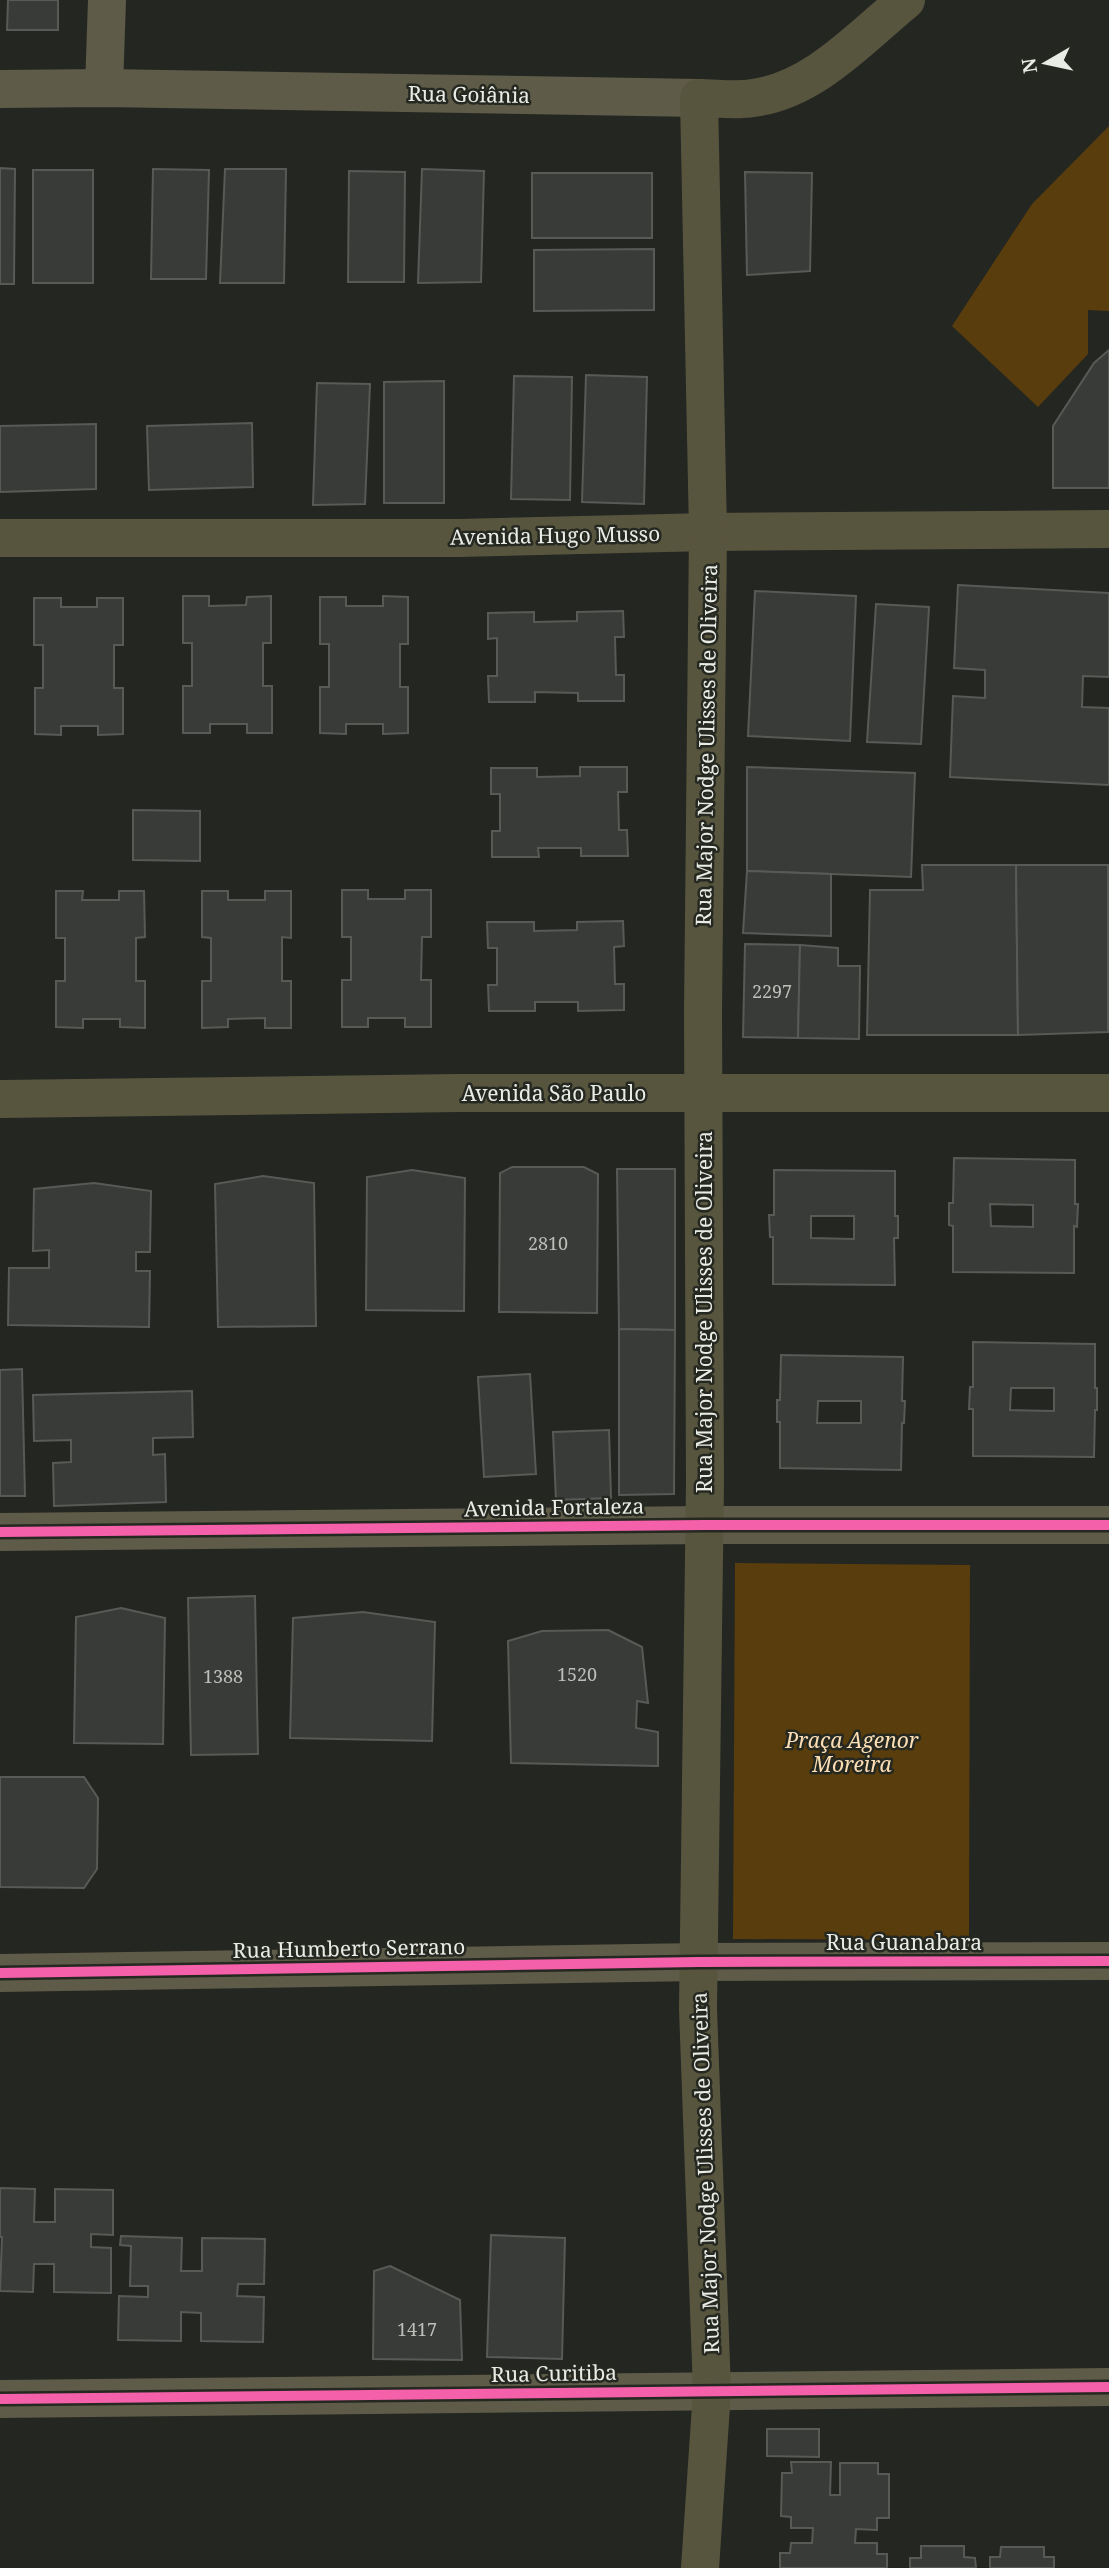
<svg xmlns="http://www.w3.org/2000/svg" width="1109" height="2568" viewBox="0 0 1109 2568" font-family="'Noto Serif',serif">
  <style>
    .green { fill: #593d0c }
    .building { fill: #393b39; stroke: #575a56; stroke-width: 2; fill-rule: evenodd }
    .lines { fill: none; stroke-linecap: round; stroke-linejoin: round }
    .street { stroke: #5e5b48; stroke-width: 38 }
    .secondary { stroke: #58553f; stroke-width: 38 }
    .cycleway-casing { stroke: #252820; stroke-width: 15 }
    .cycleway { stroke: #f560ab; stroke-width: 10 }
    .labels { text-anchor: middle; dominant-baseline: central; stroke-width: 5; stroke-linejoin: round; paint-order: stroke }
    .number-label { font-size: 18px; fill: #bdbfba }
    .street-label { font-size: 21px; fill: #e9ebe5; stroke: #252820 }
    .park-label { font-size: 21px; font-style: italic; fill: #fcdeb4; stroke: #252820 }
  </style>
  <rect width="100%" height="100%" fill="#242622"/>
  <g class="green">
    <path d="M1109 126V311L1088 310V354L1038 407 952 326 1032 204Z"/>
    <path d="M735 1563 970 1565 969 1940 733 1939Z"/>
  </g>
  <g class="building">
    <path d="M8 0H58V30H7Z"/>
    <path d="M0 168 15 169 14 284H0Z"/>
    <path d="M153 169 209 170 206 279H151Z"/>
    <path d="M225 169H286L284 283H220Z"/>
    <path d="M422 169 484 171 481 282 418 283Z"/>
    <rect x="33" y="170" width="60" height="113"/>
    <path d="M349 171 405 172 404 282H348Z"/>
    <path d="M745 172 812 173 810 271 747 275Z"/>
    <rect x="532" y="173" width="120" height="65"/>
    <path d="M654 249V310L534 311V250Z"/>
    <path d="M1109 350V488H1053V426L1094 363Z"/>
    <path d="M586 375 647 377 644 504 582 502Z"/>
    <path d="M514 376 572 377 570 500 511 499Z"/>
    <path d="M444 381V503H384V382Z"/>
    <path d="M317 383 370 384 365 504 313 505Z"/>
    <path d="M252 423 253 487 149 490 147 426Z"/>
    <path d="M96 424V489L0 492V426Z"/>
    <path d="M958 585 1109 593V677L1083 676 1082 707 1109 708V785L950 777 953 696 985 698V670L954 668Z"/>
    <path d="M755 591 856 596 850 741 748 736Z"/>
    <path d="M183 596H209V606L246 605 247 597 271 596V643H263V686H272V733H247V724H210V733H183V686H192V643H183Z"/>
    <path d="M383 596 408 597V644H400V687H408V733L383 734V724H346V734L320 733V687H329V644H320V597H346V606H383Z"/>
    <path d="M34 598H61V607H97V598H123V645H114V688H123V734L98 735V726H61V735L35 734V688H43V645H34Z"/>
    <path d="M876 604 929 607 921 744 867 742Z"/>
    <path d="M623 611 624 637H615L616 675H624V701H578V693L535 692V702H489L488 676H497V638L488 639V613L534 612V622L577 621V612Z"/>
    <path d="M580 767H627V792H618L619 830H627L628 856H581V848H538L539 857H492V831H500V794H491V768H537V777L580 776Z"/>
    <path d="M747 767 915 773 911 877 747 871Z"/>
    <path d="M133 810 200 811V861L133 860Z"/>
    <path d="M922 865H1016L1018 1035H867L870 890H923Z"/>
    <path d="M1016 865H1108V1032L1018 1035Z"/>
    <path d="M747 871 831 874V936L743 933Z"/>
    <path d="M342 890H368V899H405V890H431V937H422L421 980H431V1027H405V1018H368V1027H342V980H351V937H342Z"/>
    <path d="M56 891H83L82 900H119V891H144L145 937 136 938V981H145V1028L120 1027V1019H83V1028L56 1027V981H65V938H56Z"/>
    <path d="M202 891H228V900H265V891H291V938L282 937V981H291V1028H265V1018L228 1019V1027L202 1028V981H211V938L202 937Z"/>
    <path d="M623 921 624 946 614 947 615 984H624V1010L578 1011V1002H535V1011H489L488 985H497V948H488L487 922H534V931L577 930V922Z"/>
    <path d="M745 944 800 945 798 1038 743 1037Z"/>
    <path d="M800 945 838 948V966H860L859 1039 798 1038Z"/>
    <path d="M954 1158 1075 1160V1204H1078L1077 1227 1074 1226V1273L953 1272V1226L949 1225V1203H953ZM990 1204 1033 1205V1227L991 1226Z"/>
    <path d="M512 1167H584L598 1174 597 1313 499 1312 500 1173Z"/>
    <path d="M617 1169H675V1330L619 1329Z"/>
    <path d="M412 1170 465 1178 464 1311 366 1310 367 1177Z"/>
    <path d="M774 1170 895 1171V1216H898V1238H894L895 1285 773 1284V1237H770L769 1215H774ZM811 1216H854V1239L811 1238Z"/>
    <path d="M263 1176 314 1183 316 1326 218 1327 215 1184Z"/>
    <path d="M94 1183 151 1191 150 1252H136V1271H150L149 1327 8 1325 9 1268H49V1250L33 1251 34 1189Z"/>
    <path d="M619 1329 675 1330 674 1494 619 1495Z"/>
    <path d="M973 1342 1095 1344V1388H1097V1410H1095L1094 1457 973 1456V1409H969L970 1387H973ZM1011 1388H1054V1411L1010 1410Z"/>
    <path d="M781 1355 903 1357 902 1401H905L904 1423H902L901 1470 780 1468V1422H777V1400H780ZM818 1401H861V1423H817Z"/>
    <path d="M22 1369 25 1496H0V1370Z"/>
    <path d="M530 1374 536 1474 484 1477 478 1377Z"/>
    <path d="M192 1391 193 1437 153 1438V1455L165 1454 166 1502 54 1506 53 1463 71 1462V1440L34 1441 33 1395Z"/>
    <path d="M609 1430 611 1498 556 1500 553 1432Z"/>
    <path d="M255 1596 258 1754 191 1755 188 1598Z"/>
    <path d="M121 1608 165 1618 163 1744 74 1743 76 1617Z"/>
    <path d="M363 1612 435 1622 432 1741 290 1738 293 1618Z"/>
    <path d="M608 1630 642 1647 648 1703 637 1701 636 1728 658 1732V1766L511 1763 508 1641 542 1631Z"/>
    <path d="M0 1777H84L98 1798 97 1869 84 1888 0 1887Z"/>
    <path d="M0 2188 35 2189 34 2222H55V2189L113 2190V2235L91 2234V2247L111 2248V2293L54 2292V2264H34L33 2292 0 2291 2 2237H0Z"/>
    <path d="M491 2235 565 2238 562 2359 487 2357Z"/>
    <path d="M121 2236 182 2238 181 2271H202V2238L265 2239 264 2284H238L237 2296 264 2297 263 2342 201 2341V2313L181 2312V2341L118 2340 119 2296 148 2297V2286H130L131 2246 120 2245Z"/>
    <path d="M390 2266 460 2300 462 2360 373 2359 374 2271Z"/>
    <path d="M767 2429H819V2457L767 2456Z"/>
    <path d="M791 2462H831L830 2495H840V2463H878V2474H889V2518H877V2530L856 2529 855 2543H877V2554H887V2568H780V2553H790L791 2543H812L813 2528H791V2517L781 2516 782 2473H792Z"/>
    <path d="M921 2546H964V2557L975 2558 976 2568H910V2558H921Z"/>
    <path d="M1001 2547H1044V2557H1054V2568H990V2557H1000Z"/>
  </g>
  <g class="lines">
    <g class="street">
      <path d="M104 88 107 0"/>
      <path d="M0 89 104 88 699 98"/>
      <path d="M0 1532 704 1525H1109"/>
      <path d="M0 1973 699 1962 1109 1961"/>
      <path d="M0 2399 1109 2387"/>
    </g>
    <g class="secondary">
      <path d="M0 538H459L708 532 1109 529"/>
      <path d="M0 1099 459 1093H1109"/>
      <path d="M700 2568 712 2391 698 2009 705 1482 703 1012 708 532 699 98C716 98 736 101 753 98 814 90 860 38 906 0"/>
    </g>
    <defs>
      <g id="cycleway">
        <path d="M0 1532 704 1525H1109"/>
        <path d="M0 1973 699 1962 1109 1961"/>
        <path d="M0 2399 1109 2387"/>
      </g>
    </defs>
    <use href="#cycleway" class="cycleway-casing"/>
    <use href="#cycleway" class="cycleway"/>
  </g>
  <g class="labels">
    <g class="number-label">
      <text x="772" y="991">2297</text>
      <text x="548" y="1243">2810</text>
      <text x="577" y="1674">1520</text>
      <text x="223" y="1676">1388</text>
      <text x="417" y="2329">1417</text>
    </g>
    <g class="street-label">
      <text transform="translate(469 94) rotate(1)">Rua Goiânia</text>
      <text transform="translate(555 535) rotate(-1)">Avenida Hugo Musso</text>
      <text transform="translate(706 745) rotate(-89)">Rua Major Nodge Ulisses de Oliveira</text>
      <text x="554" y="1093">Avenida São Paulo</text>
      <text transform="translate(704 1312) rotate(-90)">Rua Major Nodge Ulisses de Oliveira</text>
      <text transform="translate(554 1507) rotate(-1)">Avenida Fortaleza</text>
      <text x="904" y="1942">Rua Guanabara</text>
      <text transform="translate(349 1948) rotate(-1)">Rua Humberto Serrano</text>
      <text transform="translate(705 2173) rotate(-92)">Rua Major Nodge Ulisses de Oliveira</text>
      <text transform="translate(554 2373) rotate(-1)">Rua Curitiba</text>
    </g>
    <g class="park-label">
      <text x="852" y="1740">Praça Agenor<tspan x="852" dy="24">Moreira</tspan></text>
    </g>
  </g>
  <g transform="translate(1046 63) rotate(261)" stroke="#252820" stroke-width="5" paint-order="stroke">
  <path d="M0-5L12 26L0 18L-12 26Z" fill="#e9ebe5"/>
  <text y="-10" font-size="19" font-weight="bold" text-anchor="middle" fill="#e9ebe5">N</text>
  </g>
</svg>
